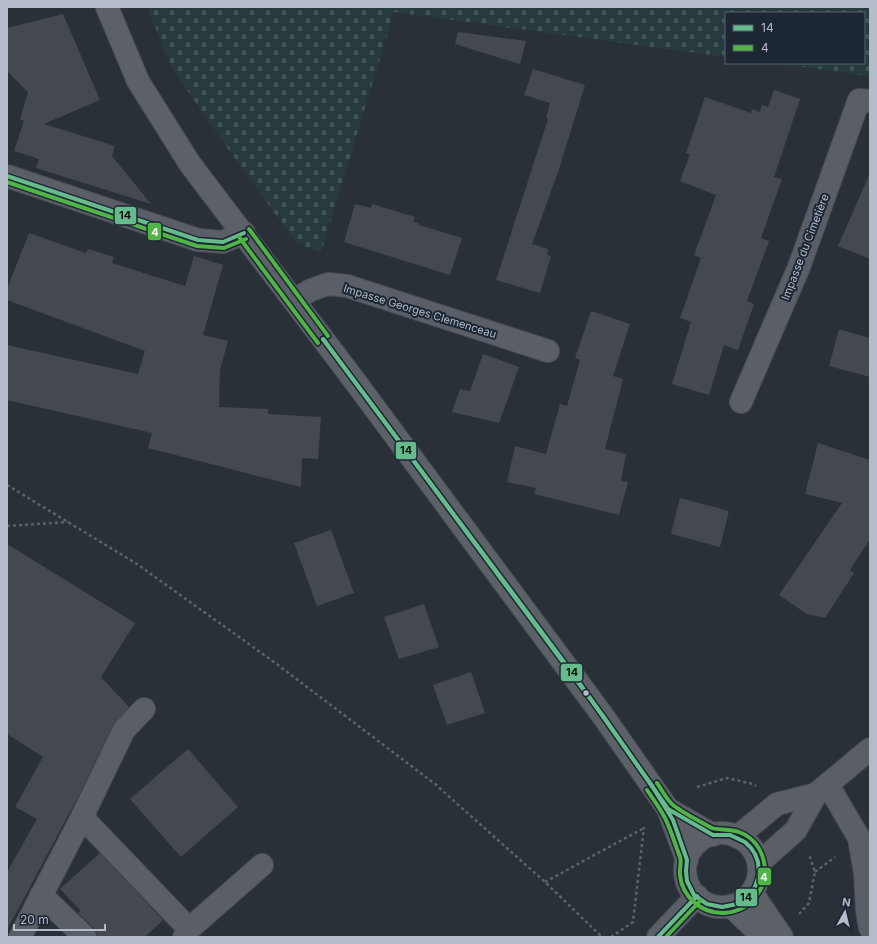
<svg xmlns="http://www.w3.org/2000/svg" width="877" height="944" viewBox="0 0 877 944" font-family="Inter,sans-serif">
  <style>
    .cemetery { fill: url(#cemetery-stones) }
    .building { fill: #444950 }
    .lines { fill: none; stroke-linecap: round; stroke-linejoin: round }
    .minor-casing { stroke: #484c53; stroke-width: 24 }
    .major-casing { stroke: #484c55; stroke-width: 24 }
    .path { stroke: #5d636a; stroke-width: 2.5; stroke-dasharray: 3 3; stroke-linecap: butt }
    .minor { stroke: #5a5e66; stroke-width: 22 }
    .major { stroke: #5c6168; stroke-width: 22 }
    .bus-1-casing { stroke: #1d2633; stroke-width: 7 }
    .bus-2-casing { stroke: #1d2633; stroke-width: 7 }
    .bus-1 { stroke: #66bb8c; stroke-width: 4 }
    .bus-2 { stroke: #50b546; stroke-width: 4 }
    .bus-dot { fill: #b4bcc9; stroke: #1d2633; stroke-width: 1.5 }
    .labels { text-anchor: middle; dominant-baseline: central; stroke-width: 4; stroke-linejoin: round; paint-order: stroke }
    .street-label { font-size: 11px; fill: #b4bcc9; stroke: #1d2633 }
    .line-badge { stroke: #1d2633; stroke-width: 1.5 }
    .badge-label { font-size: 11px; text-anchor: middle; font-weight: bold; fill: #fff }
    .pale-badge-label { font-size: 11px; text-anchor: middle; font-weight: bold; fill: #111 }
  </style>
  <defs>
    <pattern id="cemetery-stones" width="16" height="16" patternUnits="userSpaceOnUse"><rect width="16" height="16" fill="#273a3e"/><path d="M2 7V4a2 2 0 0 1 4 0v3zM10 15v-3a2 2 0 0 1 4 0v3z" fill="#445559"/></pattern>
  </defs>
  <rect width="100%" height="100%" fill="#2a3038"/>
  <path class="cemetery" d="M147 7H870V76L773 63H864V13H726V57L394 12 321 252 297 244 216 132 172 68Z"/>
  <g class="building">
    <path d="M63 14 100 100 44 124 115 146 112 156 151 204 36 168 39 159 14 151 24 121 20 119 28 92 7 71V28Z"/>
    <path d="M458 32 526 41 520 64 455 44Z"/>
    <path d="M533 69 585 85 558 172 532 244 548 249 547 255 551 256 540 293 496 280 548 119 546 118 550 103 524 95Z"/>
    <path d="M774 90 800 99 774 177 782 179 761 238 769 241 747 301 754 304 738 350 724 345 709 395 672 384 691 322 680 318 701 258 694 255 716 195 680 181 690 154 686 153 705 97 751 113 752 109 760 112 762 105 768 107Z"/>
    <path d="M870 173V259L838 246Z"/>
    <path d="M355 204 371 208 372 204 415 217 413 222 419 223V225L462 238 450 275 344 242Z"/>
    <path d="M29 233 86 253 88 249 114 257 112 263 185 286 194 256 223 265 203 335 228 341 220 370 219 407 268 409V414L321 417 318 459 302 458 301 487 148 448 152 433 7 400V345L138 374 145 351 7 300V289Z"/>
    <path d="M591 311 630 324 613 376 623 379 605 449 626 454 621 481 628 482 619 515 534 494 536 488 507 482 515 446 546 454 560 404 567 406 580 360 575 358Z"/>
    <path d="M839 329 870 338V377L829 366Z"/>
    <path d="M483 354 519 367 499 423 452 412 460 389 470 391Z"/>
    <path d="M818 443 870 460V539L850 570 854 573 825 618 807 614 779 595 842 503 805 494Z"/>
    <path d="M680 498 729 511 720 547 671 534Z"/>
    <path d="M331 530 354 593 317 606 294 543Z"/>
    <path d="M7 544 135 623 101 677 129 707 113 725 79 795 7 930V872L37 819 15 807 43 757 7 734Z"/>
    <path d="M424 604 439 647 399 659 384 617Z"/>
    <path d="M471 672 485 713 447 725 433 685Z"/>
    <path d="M188 749 238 807 181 857 130 799Z"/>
    <path d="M100 853 163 920 145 937H97V933L94 928 78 913 81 911 60 889Z"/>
  </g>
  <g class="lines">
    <defs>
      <g id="minor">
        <path d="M7 176 198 240 223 242 244 233"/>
        <path d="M294 300 311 290 328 284 347 286 548 351"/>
        <path d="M741 402 799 267 859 100 870 101"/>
        <path d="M828 785 859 838 865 873 867 911 870 928"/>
        <path d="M82 817 189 929"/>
        <path d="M737 837 777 804 816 794 870 749"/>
        <path d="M759 863 796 830 816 794"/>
        <path d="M41 895 85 937"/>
        <path d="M20 937 82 817 124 730 144 709"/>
        <path d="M184 937 189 929 262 865"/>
        <path d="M658 937 697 896"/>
      </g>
      <g id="major">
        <path d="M107 7 138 81 190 164 351 376 603 716 668 809 687 860"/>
        <path d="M668 809 713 835"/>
        <circle cx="722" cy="870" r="37"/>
        <path d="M752 893 782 937"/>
        <path d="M731 906 763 937"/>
      </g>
    </defs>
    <use href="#minor" class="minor-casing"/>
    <use href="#major" class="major-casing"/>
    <g class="path">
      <path d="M7 485 137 564 274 662 435 784 545 882 602 937"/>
      <path d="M7 526 68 522"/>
      <path d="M697 787 727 778 753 784 756 786"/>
      <path d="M815 872 835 857"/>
      <path d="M545 882 644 828"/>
      <path d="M799 914 809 903 815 872 809 854"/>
      <path d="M611 937 633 922 644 827"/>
    </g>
    <use href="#minor" class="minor"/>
    <use href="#major" class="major"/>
    <defs>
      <g id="bus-1">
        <path d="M7 176 198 240 223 242 244 233"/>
        <path d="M323 339 573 674 652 786"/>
        <path d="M323 339 603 716 652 786"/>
        <path d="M652 786 668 809 713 835H730L745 842 751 848 755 854 758 862 759 875 755 887 744 900 737 904 722 907 707 904 694 895 687 881 686 871 687 860 673 820Z"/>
        <path d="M658 937 697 896"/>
      </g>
      <g id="bus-2">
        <path d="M7 182 197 246 224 248 246 239"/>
        <path d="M249 229 328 336"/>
        <path d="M239 237 318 343"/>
        <path d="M647 790C653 799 660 808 665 818 671 830 675 844 680 857 682 863 679 869 680 875 682 897 702 914 724 913 738 912 751 905 759 892 772 871 763 841 739 832 731 829 717 830 712 828 701 822 683 813 673 805 667 800 662 790 657 783"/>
        <path d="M666 937 701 900"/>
      </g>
    </defs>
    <use href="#bus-1" class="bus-1-casing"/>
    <use href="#bus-2" class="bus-2-casing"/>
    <use href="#bus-1" class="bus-1"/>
    <use href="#bus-2" class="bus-2"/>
  </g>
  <circle class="bus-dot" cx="586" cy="693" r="3.5"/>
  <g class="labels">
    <g class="street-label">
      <text transform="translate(805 247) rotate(-69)">Impasse du Cimetière</text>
      <text transform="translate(420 311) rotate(17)">Impasse Georges Clemenceau</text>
    </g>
  </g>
  <g class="line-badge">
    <rect x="114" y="206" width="23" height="19" rx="4" fill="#66bb8c"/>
    <rect x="147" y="222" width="15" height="19" rx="4" fill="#50b546"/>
    <rect x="395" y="441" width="22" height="19" rx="4" fill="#66bb8c"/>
    <rect x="560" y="663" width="23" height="19" rx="4" fill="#66bb8c"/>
    <rect x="757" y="867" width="15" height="19" rx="4" fill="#50b546"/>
    <rect x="735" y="888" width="23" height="19" rx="4" fill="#66bb8c"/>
  </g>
  <g class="badge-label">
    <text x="155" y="236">4</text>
    <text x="764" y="881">4</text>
  </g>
  <g class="pale-badge-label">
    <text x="125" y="219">14</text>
    <text x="406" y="454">14</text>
    <text x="572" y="676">14</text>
    <text x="746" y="901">14</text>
  </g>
  <rect width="877" height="944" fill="none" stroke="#b4bcc9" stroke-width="16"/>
  <rect x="725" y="12" width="140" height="52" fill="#1d2633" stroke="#59626f"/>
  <rect x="733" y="25" width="20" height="6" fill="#66bb8c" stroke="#59626f"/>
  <text x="761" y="32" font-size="12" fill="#b4bcc9">14</text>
  <rect x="733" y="45" width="20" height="6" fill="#50b546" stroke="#59626f"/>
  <text x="761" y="52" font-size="12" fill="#b4bcc9">4</text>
  <g transform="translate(845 912) rotate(8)" stroke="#1d2633" stroke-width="3" paint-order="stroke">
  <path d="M0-3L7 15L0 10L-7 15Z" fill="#b4bcc9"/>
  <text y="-6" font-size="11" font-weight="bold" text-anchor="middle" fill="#b4bcc9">N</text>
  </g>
  <path d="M14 924v6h91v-6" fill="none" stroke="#b4bcc9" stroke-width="2"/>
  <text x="20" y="924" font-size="12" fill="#b4bcc9" stroke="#1d2633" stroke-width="3" paint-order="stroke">20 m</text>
</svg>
